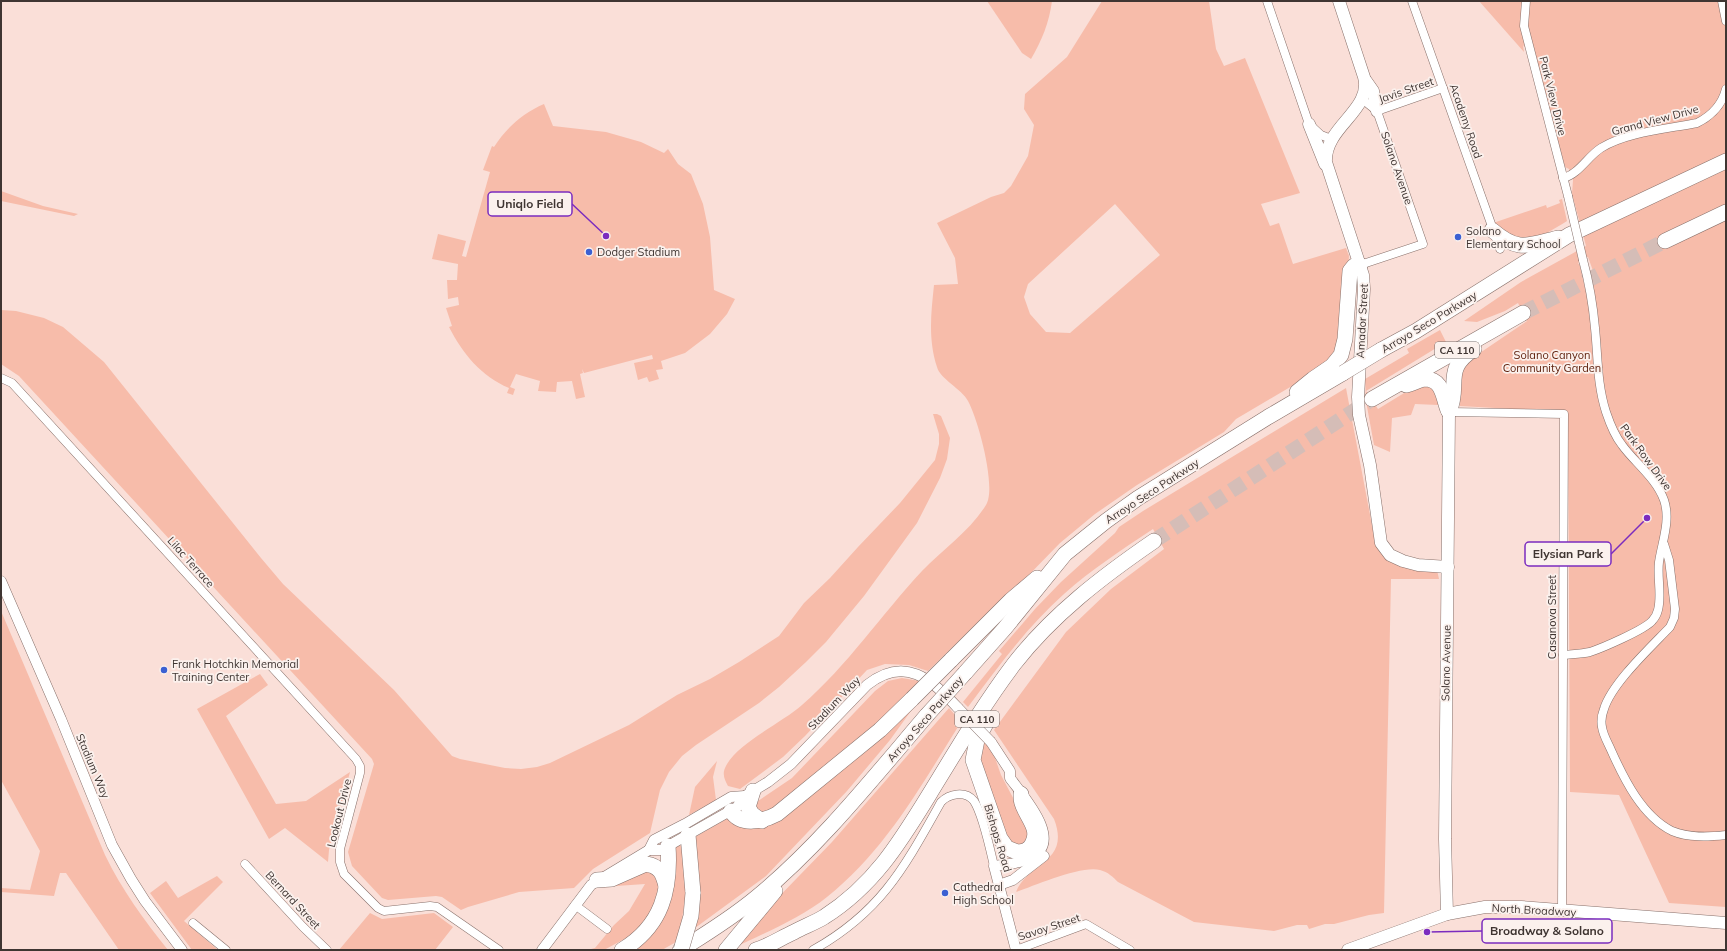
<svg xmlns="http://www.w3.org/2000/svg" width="1727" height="951" viewBox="0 0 1727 951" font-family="Mulish,sans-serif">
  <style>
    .green { fill: #f7bcaa; fill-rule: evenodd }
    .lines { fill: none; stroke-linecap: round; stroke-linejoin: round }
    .motorway-tunnel { stroke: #d5bdb7; stroke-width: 15; stroke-dasharray: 15 8; stroke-linecap: butt }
    .minor-casing { stroke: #88716b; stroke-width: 9 }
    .tertiary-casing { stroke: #88716b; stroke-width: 11 }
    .secondary-casing { stroke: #88716b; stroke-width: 13 }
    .motorway-casing { stroke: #88716b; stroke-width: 16 }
    .minor { stroke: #fff; stroke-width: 8 }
    .tertiary { stroke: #fff; stroke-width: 10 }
    .secondary { stroke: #fff; stroke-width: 12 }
    .motorway { stroke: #fff; stroke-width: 15 }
    .minor-bridge-casing { stroke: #88716b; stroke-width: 9; stroke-linecap: butt }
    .tertiary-bridge-casing { stroke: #88716b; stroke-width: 11; stroke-linecap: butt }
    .motorway-bridge-casing { stroke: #88716b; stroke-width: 16; stroke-linecap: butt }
    .minor-bridge { stroke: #fff; stroke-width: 8 }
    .tertiary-bridge { stroke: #fff; stroke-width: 10 }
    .motorway-bridge { stroke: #fff; stroke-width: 15 }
    .poi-dot { fill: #3b60d2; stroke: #fbf1ed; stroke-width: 1.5 }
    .labels { text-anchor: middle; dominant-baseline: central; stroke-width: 3.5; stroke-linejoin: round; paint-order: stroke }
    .shield { fill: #fbf1ed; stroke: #776d6a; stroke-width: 1 }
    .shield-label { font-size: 10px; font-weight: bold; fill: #3f3532 }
    .street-label { font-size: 11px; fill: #3f3532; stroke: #fbf1ed }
    .poi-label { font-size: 11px; fill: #3f3532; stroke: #fbf1ed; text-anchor: start }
    .park-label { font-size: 11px; fill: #5c1d09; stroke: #fbf1ed }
    .leader { fill: none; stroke: #7b2cbf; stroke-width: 1.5 }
    .callout-dot { fill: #7b2cbf; stroke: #fbf1ed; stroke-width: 1.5 }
    .callout { fill: #fbf1ed; stroke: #7b2cbf; stroke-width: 1.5 }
    .callout-label { font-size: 12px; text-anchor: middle; font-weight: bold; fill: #3f3532 }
  </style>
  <rect width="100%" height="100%" fill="#fadfd8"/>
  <g class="green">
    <path d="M987 1H1052C1049 23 1042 40 1031 59L1022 53Z"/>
    <path d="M1102 1H1209L1216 49 1224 66 1245 58 1300 193 1261 204 1270 226 1279 223 1293 264 1346 248 1349 256 1343 338 1324 367 1236 419 1224 432 1137 485 1095 514 1060 543 1022 582 1015 586 928 671 909 665 885 664 867 670 805 736 783 757 740 789 728 786C725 780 722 775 725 768 735 744 782 723 802 705 848 665 881 615 922 571 943 549 970 531 986 505 997 488 978 419 968 401 962 389 940 379 937 367 928 339 931 314 934 285L958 284 955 258 937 223 991 197 1004 193 1011 186 1028 156 1034 125 1024 109 1025 94 1067 57ZM1115 204 1160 255 1070 333 1046 332 1030 314 1024 297 1028 284Z"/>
    <path d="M1479 1H1726V907L1669 903 1619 795 1570 792 1568 412 1460 406V371L1465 363 1527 321 1518 303 1505 311 1477 322 1464 321 1521 282 1586 246 1572 194 1573 180 1569 169 1565 167 1535 58 1523 45 1524 52ZM1588 257 1597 282 1585 288 1580 266 1578 263Z"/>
    <path d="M544 104 553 126 606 132 641 142 664 153 668 149 678 164 691 174 703 204 710 237 714 290 735 299 727 314 710 334 685 353 661 361 663 369 656 370 659 379 649 382 647 377 638 380 634 363 653 359 652 355 584 373 582 369 583 373 580 374 585 397 576 399 572 381 557 382 556 392 538 391 540 381 516 374 510 387 515 389 513 395 507 393 509 388C481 376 463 354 449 327L452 326 446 308 459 305 458 297 448 299 447 280H457L458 264 432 259 438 234 466 241 462 256 466 257 490 172 483 170 492 146 494 147C506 128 523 113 544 104Z"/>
    <path d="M1 191 43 206 78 214 74 216 1 201Z"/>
    <path d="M1562 199 1567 221C1552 230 1538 240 1520 241L1493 223 1546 205 1547 208 1560 203 1559 200Z"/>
    <path d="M1 310 16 311 44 318 63 327 104 362 261 558 283 584 394 690 452 756 460 759 505 768 521 769 537 767 550 763 629 725 677 695 710 679 739 662 779 636 804 603 830 578 858 547 900 503 935 460 939 444V434L933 414H937L941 416 950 438 947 459 940 478 917 523 864 596 826 642 806 662 779 687 759 703 696 745 682 756 669 772 660 790 650 833 593 869 574 888 519 892 468 907 461 910 442 897 436 896 388 900 382 898 352 866 348 852 374 764 372 759 19 376 1 364Z"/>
    <path d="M1440 330 1446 342 1366 391 1378 409 1414 387 1433 385 1439 401 1438 405 1415 404 1411 415 1392 418 1390 452 1374 445 1366 401 1365 379 1409 353 1407 349Z"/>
    <path d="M1346 388 1375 541 1393 561 1437 570 1439 579H1391L1384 913 1369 915 1334 924H1325L1309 929 1307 925H1297L1274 931 1194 922 1118 882C1113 877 1108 872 1100 870 1082 865 1036 885 1016 892 1028 862 1071 863 1054 819L994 730 1066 632 1111 589 1164 549 1153 529C1123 549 1092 569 1064 594 1027 627 998 667 968 707L963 702 1002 654 999 651 1035 609 1061 582 1115 533 1119 527 1143 511Z"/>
    <path d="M1 611 105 855C122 890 144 920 168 950H119L66 873H60L54 896 1 892V888L30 890 40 851 1 780Z"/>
    <path d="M260 674 268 685 226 716 276 804 306 801 350 772 329 850 328 862 285 828 269 839 197 709Z"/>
    <path d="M902 678 920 681 908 697 777 808C767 813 764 816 755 807L758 801 792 778 875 691 888 681Z"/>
    <path d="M916 704 890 740 847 791 766 876 695 928V837L730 817 762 826Z"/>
    <path d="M949 708 961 722C922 784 886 850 827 897 801 918 764 933 734 948L764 912 832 842Z"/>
    <path d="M982 740 993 752 1001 775 1032 834 1028 843 1019 847 1012 844 1007 835C997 811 972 765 982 740Z"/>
    <path d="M717 761 713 777 716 800 689 815 695 787Z"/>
    <path d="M677 844 683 847 688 880 680 932 676 942 662 950H630L652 934 673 849Z"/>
    <path d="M650 868 662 890 644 923 630 936 604 950H587L595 948 614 925 629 911 645 884 602 887Z"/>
    <path d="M217 876 223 882 184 921 218 950H192L150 893 166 881 178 898Z"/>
    <path d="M370 913 382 919 434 913 453 927 435 950H339Z"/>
  </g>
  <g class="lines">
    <g class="motorway-tunnel">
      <path d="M1523 313 1665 241"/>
      <path d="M1154 541 1372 399"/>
    </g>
    <defs>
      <g id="minor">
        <path d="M1267 1 1309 124 1321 135 1331 139"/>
        <path d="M1412 1 1500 249"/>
        <path d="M1526 1 1524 26 1568 196"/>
        <path d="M1722 1 1726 21"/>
        <path d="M1377 111 1443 88"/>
        <path d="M1563 178C1578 175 1588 156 1601 148 1627 132 1667 129 1697 123 1711 116 1722 105 1726 89"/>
        <path d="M1360 265 1423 244 1377 111 1362 99"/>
        <path d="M1 378 12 383 356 759 360 766V773L340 849V862L344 874 378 908 384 911 430 906 437 907 499 950"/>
        <path d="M1449 412 1564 414 1562 910"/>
        <path d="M1664 544 1669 560 1675 609 1674 618 1670 627C1651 647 1612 683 1604 709 1602 714 1601 722 1602 727 1603 735 1608 743 1611 750 1624 779 1642 816 1672 831 1689 838 1708 837 1726 835"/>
        <path d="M1563 655C1572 654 1581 654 1590 652 1602 648 1644 630 1652 621 1654 619 1657 614 1658 610 1662 595 1657 578 1659 562 1662 542 1671 520 1664 500 1656 478 1635 463 1622 445 1614 435 1610 424 1606 412 1597 384 1598 357 1595 328 1593 305 1589 282 1583 260"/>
        <path d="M245 864 303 927 327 950"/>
        <path d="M575 905 607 929"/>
        <path d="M193 923 226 950"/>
        <path d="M813 950C881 912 904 868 941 802 949 794 965 790 974 801 983 815 990 849 994 866"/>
        <path d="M1016 950 1086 924 1130 950"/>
      </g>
      <g id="tertiary">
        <path d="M1 581 61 719 112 845 131 879 145 901 182 950"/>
        <path d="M991 742 1010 771V778C1023 796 1065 841 1030 858 1020 864 1006 864 994 866L1016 950"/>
        <path d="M649 850 654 840 685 824 731 797 745 796"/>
        <path d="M999 885 1013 880 1044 856"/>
        <path d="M542 950 591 885 649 850H661L737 807 745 796 768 782 791 764 867 685C905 655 931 679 958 708"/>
      </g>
      <g id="secondary">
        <path d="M1339 1 1364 77C1373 110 1324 127 1326 162L1363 275 1364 289 1358 397 1359 415 1370 465 1381 543 1390 555 1403 561 1418 565 1448 567"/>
        <path d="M1366 81 1373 91 1377 111"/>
        <path d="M1309 124 1325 164"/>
        <path d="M1447 914 1445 839 1449 412"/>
        <path d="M1348 950 1447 914 1485 907H1521L1726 923"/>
      </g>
      <g id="motorway">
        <path d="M1492 230C1519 253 1528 245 1558 238"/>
        <path d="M1665 241 1726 212"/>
        <path d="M1381 350 1416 331 1569 235 1726 161"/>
        <path d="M1406 385C1412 384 1418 380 1424 379 1443 378 1443 398 1448 410"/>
        <path d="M1297 392 1313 379 1332 366 1341 355 1345 339 1350 271 1354 266 1360 265"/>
        <path d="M1372 399 1523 313"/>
        <path d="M1449 412C1461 384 1442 370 1474 349"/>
        <path d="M951 660 1011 600 1037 578"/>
        <path d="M965 673 1005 628 1065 554 1106 521 1138 498 1268 417 1343 373"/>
        <path d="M988 720 977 740 973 760 1000 838 1007 848 1017 852C1024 852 1029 850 1032 844 1041 829 1026 817 1022 803 1021 801 1021 797 1021 794"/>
        <path d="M753 791 748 807 752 814 762 821"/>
        <path d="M731 811C741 827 764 821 777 814L880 730 912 699"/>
        <path d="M688 835 693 893"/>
        <path d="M597 880 612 879 646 864C660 866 663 874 666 886"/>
        <path d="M622 950C662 926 671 890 668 846"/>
        <path d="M680 950C706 934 733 917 757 897 821 844 873 778 927 715"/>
        <path d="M726 950 775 891"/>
        <path d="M756 950C769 946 781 938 794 932 803 927 814 923 824 917 873 886 899 844 929 795 956 751 983 705 1014 664 1053 614 1103 576 1154 541"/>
      </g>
    </defs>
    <use href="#minor" class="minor-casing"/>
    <use href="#tertiary" class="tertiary-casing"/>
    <use href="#secondary" class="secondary-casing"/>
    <use href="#motorway" class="motorway-casing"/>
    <use href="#minor" class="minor"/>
    <use href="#tertiary" class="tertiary"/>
    <use href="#secondary" class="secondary"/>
    <use href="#motorway" class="motorway"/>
    <defs>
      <path id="minor-bridge" d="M1568 196 1583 260"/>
      <path id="tertiary-bridge" d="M958 708 991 742"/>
      <g id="motorway-bridge">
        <path d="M1343 373 1381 350"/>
        <path d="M912 699 951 660"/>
        <path d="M927 715 965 673"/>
        <path d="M681 950 691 916 693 893"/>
      </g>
    </defs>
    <use href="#minor-bridge" class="minor-bridge-casing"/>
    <use href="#tertiary-bridge" class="tertiary-bridge-casing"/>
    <use href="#motorway-bridge" class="motorway-bridge-casing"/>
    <use href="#minor-bridge" class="minor-bridge"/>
    <use href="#tertiary-bridge" class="tertiary-bridge"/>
    <use href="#motorway-bridge" class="motorway-bridge"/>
  </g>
  <g class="poi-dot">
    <circle cx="1458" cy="237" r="4"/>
    <circle cx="589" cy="252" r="4"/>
    <circle cx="164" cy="670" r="4"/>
    <circle cx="945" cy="893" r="4"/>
  </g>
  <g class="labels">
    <g class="shield">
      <rect x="1435" y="342" width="44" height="16" rx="3"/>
      <rect x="955" y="711" width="44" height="16" rx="3"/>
    </g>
    <g class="shield-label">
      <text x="1457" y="350">CA 110</text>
      <text x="977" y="719">CA 110</text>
    </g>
    <g class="street-label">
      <text transform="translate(1406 90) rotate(-19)">Javis Street</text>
      <text transform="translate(1553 96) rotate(76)">Park View Drive</text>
      <text transform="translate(1655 120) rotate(-15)">Grand View Drive</text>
      <text transform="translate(1466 121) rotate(71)">Academy Road</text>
      <text transform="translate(1397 168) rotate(71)">Solano Avenue</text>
      <text transform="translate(1362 321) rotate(-87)">Amador Street</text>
      <text transform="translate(1429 322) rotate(-31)">Arroyo Seco Parkway</text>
      <text transform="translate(1646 457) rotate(54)">Park Row Drive</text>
      <text transform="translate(1152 491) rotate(-33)">Arroyo Seco Parkway</text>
      <text transform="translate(191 562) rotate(48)">Lilac Terrace</text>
      <text transform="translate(1552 617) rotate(-90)">Casanova Street</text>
      <text transform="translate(1446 663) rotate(-89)">Solano Avenue</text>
      <text transform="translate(834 703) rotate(-46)">Stadium Way</text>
      <text transform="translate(925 719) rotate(-49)">Arroyo Seco Parkway</text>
      <text transform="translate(93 766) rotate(67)">Stadium Way</text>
      <text transform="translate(339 813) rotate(-76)">Lookout Drive</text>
      <text transform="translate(998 838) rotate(73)">Bishops Road</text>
      <text transform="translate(293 900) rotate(47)">Bernard Street</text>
      <text transform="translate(1534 910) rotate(3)">North Broadway</text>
      <text transform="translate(1049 927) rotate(-18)">Savoy Street</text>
    </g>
    <g class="poi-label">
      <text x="1466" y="231">Solano<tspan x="1466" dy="13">Elementary School</tspan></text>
      <text x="597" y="252">Dodger Stadium</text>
      <text x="172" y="664">Frank Hotchkin Memorial<tspan x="172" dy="13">Training Center</tspan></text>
      <text x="953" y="887">Cathedral<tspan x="953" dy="13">High School</tspan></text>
    </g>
    <g class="park-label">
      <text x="1552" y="355">Solano Canyon<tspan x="1552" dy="13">Community Garden</tspan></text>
    </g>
  </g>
  <path class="leader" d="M606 236L572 204M1647 518L1611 554M1427 932L1482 931"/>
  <g class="callout-dot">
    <circle cx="606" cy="236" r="4"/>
    <circle cx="1647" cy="518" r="4"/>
    <circle cx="1427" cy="932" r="4"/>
  </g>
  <g class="callout">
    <rect x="488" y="192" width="84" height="24" rx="4"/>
    <rect x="1525" y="542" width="86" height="24" rx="4"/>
    <rect x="1482" y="919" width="130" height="24" rx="4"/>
  </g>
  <g class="callout-label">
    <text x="530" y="208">Uniqlo Field</text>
    <text x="1568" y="558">Elysian Park</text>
    <text x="1547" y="935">Broadway &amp; Solano</text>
  </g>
  <rect width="1727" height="951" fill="none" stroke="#3f3532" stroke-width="4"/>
</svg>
